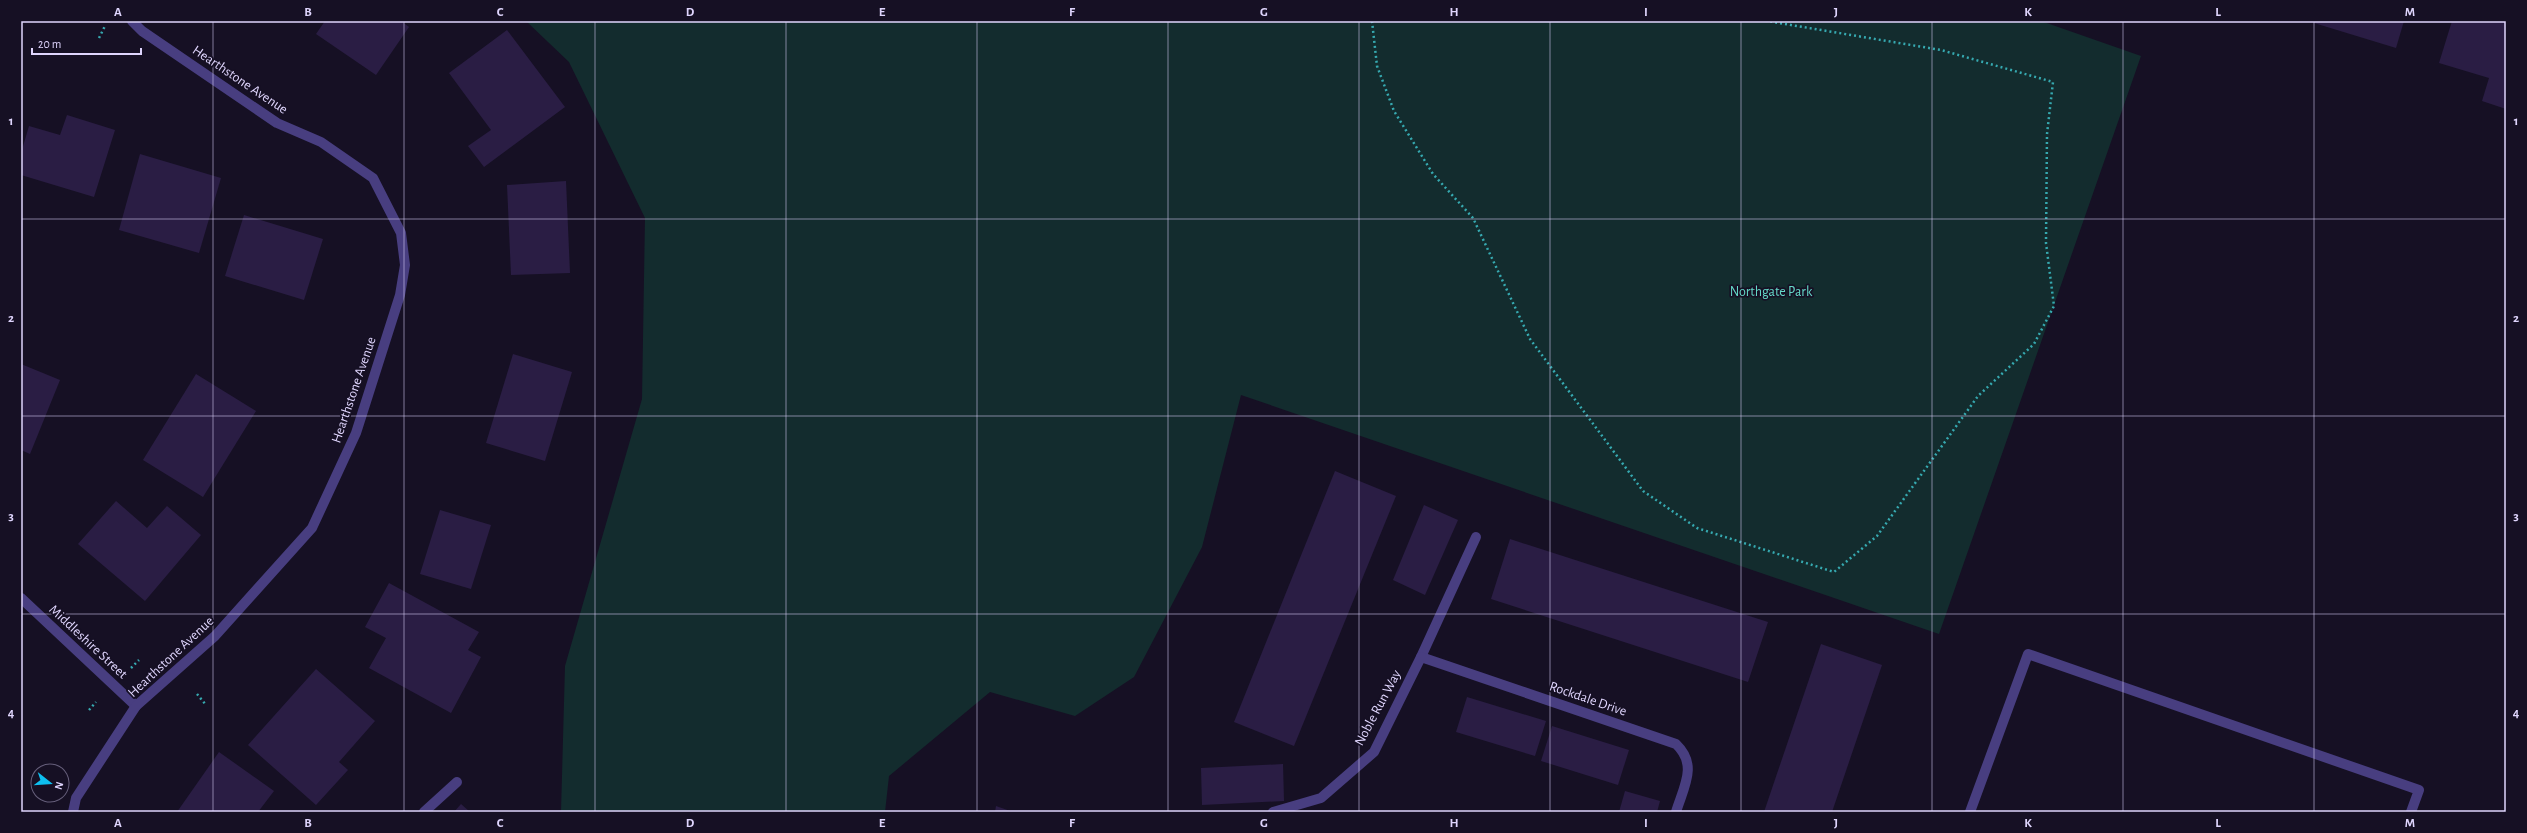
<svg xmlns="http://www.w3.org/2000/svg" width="2527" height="833" viewBox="0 0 2527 833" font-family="'Alegreya Sans',sans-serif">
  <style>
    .green { fill: #132c2e }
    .building { fill: #2a1d44 }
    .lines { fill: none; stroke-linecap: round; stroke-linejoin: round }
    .path { stroke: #36a9b0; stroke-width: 2.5; stroke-dasharray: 2 3; stroke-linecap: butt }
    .service { stroke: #483e80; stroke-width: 10 }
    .minor { stroke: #483e80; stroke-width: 10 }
    .grid { fill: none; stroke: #dfd5fd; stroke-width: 1; stroke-opacity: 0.55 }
    .labels { text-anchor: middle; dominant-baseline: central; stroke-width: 3.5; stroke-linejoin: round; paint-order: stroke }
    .street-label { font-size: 14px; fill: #dfd5fd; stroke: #161024 }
    .park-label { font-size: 14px; fill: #65d9c9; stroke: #161024 }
    .neatline { fill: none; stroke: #dfd5fd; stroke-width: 1.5 }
    .grid-label { font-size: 13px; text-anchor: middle; font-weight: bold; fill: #dfd5fd }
  </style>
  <rect width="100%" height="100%" fill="#161024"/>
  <path class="green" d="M526 21H2041L2141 56 1939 634 1241 395 1202 547 1134 677 1075 716 990 692 889 776 885 812H561L565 666 642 399 645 218 569 62Z"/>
  <g class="building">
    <path d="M325 21H401L409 27 376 75 316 34Z"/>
    <path d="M2315 21H2404L2396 48 2314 23Z"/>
    <path d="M2452 21 2506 22V109L2482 101 2489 78 2439 63Z"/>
    <path d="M507 30 565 107 484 167 468 146 491 130 449 73Z"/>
    <path d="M67 115 115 130 94 197 21 175V153L29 126 60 135Z"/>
    <path d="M140 154 221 178 199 253 119 230Z"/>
    <path d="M566 181 570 273 511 275 507 185Z"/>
    <path d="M244 215 323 239 304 300 225 276Z"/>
    <path d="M513 354 572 372 545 461 486 443Z"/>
    <path d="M21 364 60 380 30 454 21 450Z"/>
    <path d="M196 374 256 411 203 497 143 460Z"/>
    <path d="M1335 471 1396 496 1294 746 1234 722Z"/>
    <path d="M116 501 147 528 167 506 201 535 145 601 78 544Z"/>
    <path d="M1424 505 1458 520 1425 595 1393 580Z"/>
    <path d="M440 510 491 525 471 589 420 574Z"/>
    <path d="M1510 539 1768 622 1748 682 1491 599Z"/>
    <path d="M389 583 479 632 468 650 481 657 451 713 369 668 386 638 365 627Z"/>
    <path d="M1821 644 1882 665 1832 812H1764Z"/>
    <path d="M316 669 375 721 339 762 348 770 316 805 248 745Z"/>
    <path d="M1467 697 1546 721 1535 756 1456 732Z"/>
    <path d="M1552 726 1629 750 1618 785 1541 761Z"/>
    <path d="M219 752 274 791 258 812H177Z"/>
    <path d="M1283 764 1284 801 1202 805 1201 768Z"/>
    <path d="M1625 791 1660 801 1657 812H1619Z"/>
    <path d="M461 804 470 812H454Z"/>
    <path d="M996 806 1013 812H995Z"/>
  </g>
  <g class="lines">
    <g class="path">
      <path d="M1372 21 1377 66 1394 111 1433 174 1473 218 1530 339 1643 491 1697 528 1834 572 1877 536 1978 396 2034 344 2054 306 2046 243 2047 134 2053 82 1941 50 1767 21"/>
      <path d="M99 38 105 26"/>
      <path d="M131 668 139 660"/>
      <path d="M197 694 206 705"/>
      <path d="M89 710 96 702"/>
    </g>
    <g class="service">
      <path d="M1421 657 1476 537"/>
      <path d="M1970 812 2028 654 2419 790 2411 812"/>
    </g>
    <g class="minor">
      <path d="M21 598 136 706"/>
      <path d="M73 812 76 798 136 706 215 636 312 528 356 433 400 295 405 265 401 233 373 178 321 142 277 123 142 31 132 21"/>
      <path d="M424 812 457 782"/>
      <path d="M1273 812 1321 798 1374 752 1421 657 1676 744C1698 765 1684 786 1676 812"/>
    </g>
  </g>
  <path class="grid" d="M213 21V812M404 21V812M595 21V812M786 21V812M977 21V812M1168 21V812M1359 21V812M1550 21V812M1741 21V812M1932 21V812M2123 21V812M2314 21V812M21 219H2506M21 416H2506M21 614H2506"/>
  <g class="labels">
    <g class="street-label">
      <text transform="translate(240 80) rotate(34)">Hearthstone Avenue</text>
      <text transform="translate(354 390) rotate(-71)">Hearthstone Avenue</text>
      <text transform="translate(88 642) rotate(43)">Middleshire Street</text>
      <text transform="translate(171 657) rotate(-43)">Hearthstone Avenue</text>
      <text transform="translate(1588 699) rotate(19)">Rockdale Drive</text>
      <text transform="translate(1378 708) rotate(-62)">Noble Run Way</text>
    </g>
    <g class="park-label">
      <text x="1771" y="292">Northgate Park</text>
    </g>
  </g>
  <rect width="2527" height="833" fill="none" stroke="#161024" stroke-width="44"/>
  <g transform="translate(50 783) rotate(107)"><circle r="19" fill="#161024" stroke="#665f7b"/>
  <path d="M0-3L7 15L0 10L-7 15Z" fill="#0ebff0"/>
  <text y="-6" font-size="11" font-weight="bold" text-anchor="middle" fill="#dfd5fd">N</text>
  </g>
  <path d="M32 48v6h109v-6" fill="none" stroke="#dfd5fd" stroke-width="2"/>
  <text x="38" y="48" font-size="12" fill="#dfd5fd" stroke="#161024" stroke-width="3" paint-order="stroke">20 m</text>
  <rect x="22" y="22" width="2483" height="789" class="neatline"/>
  <g class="grid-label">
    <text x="118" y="16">A</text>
    <text x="308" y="16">B</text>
    <text x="500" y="16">C</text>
    <text x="690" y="16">D</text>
    <text x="882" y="16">E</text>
    <text x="1072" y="16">F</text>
    <text x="1264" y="16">G</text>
    <text x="1454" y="16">H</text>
    <text x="1646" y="16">I</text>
    <text x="1836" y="16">J</text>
    <text x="2028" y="16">K</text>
    <text x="2218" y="16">L</text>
    <text x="2410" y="16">M</text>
    <text x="11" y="125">1</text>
    <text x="2516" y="125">1</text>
    <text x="11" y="322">2</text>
    <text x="2516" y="322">2</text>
    <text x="11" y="520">3</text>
    <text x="2516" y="520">3</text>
    <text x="11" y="717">4</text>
    <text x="2516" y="717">4</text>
    <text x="118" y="827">A</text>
    <text x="308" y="827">B</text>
    <text x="500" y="827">C</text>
    <text x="690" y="827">D</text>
    <text x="882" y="827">E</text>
    <text x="1072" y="827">F</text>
    <text x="1264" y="827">G</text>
    <text x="1454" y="827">H</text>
    <text x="1646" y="827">I</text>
    <text x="1836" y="827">J</text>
    <text x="2028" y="827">K</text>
    <text x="2218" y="827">L</text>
    <text x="2410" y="827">M</text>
  </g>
</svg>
